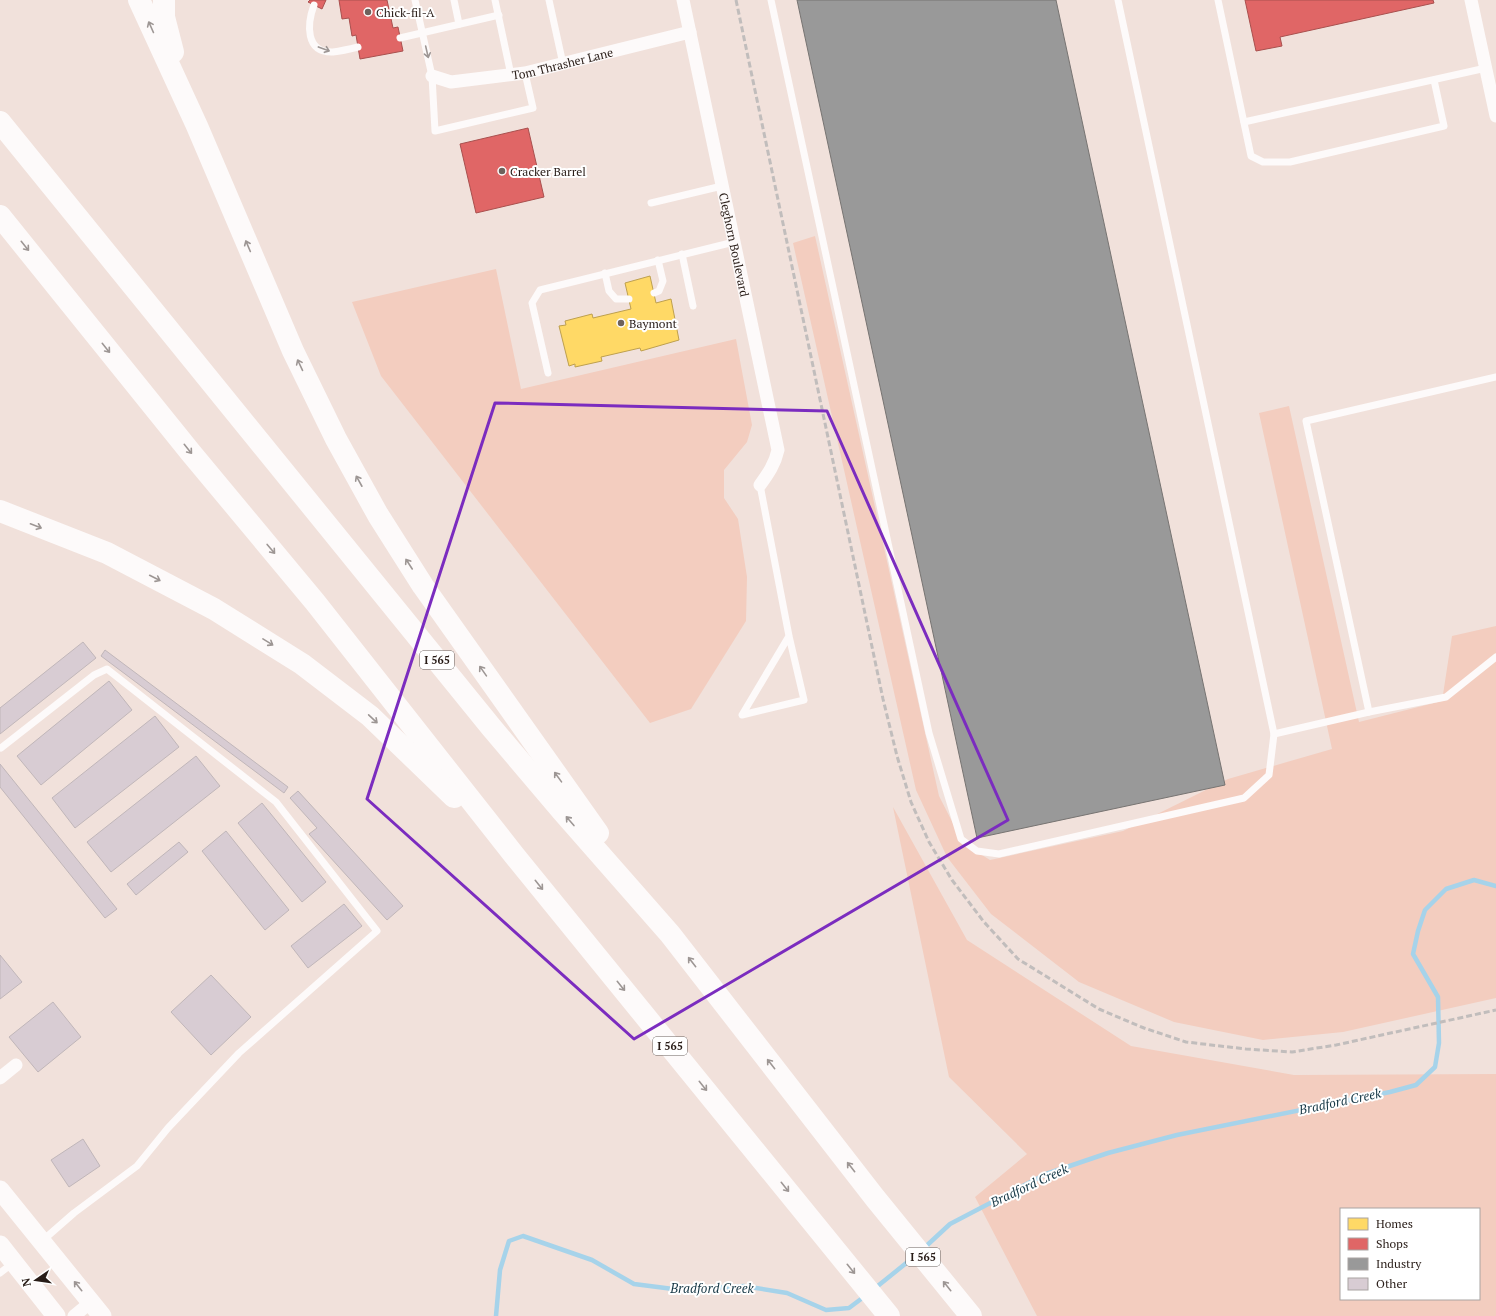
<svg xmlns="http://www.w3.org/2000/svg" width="1496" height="1316" viewBox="0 0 1496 1316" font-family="'PT Serif',serif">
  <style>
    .green { fill: #f3cdbf; fill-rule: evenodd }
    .homes { fill: #ffd966; stroke: #bea04e }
    .shops { fill: #e06666; stroke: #a9504e }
    .industry { fill: #999; stroke: #777472 }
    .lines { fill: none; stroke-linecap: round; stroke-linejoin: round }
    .stream { stroke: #a6d3ea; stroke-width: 4.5 }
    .building { fill: #d8ccd3; stroke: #c0b6b9 }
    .service { stroke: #fdfafa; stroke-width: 7 }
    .minor { stroke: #fdfafa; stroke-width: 13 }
    .secondary { stroke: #fdfafa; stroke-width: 19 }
    .motorway { stroke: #fdfafa; stroke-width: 22 }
    .rail { stroke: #c1bdbc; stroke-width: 3; stroke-dasharray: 6 3; stroke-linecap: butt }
    .oneway { stroke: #9d9694 }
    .marked { fill: none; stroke: #7b2cbf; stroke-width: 3; stroke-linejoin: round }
    .poi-dot { fill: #6e615c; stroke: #fff; stroke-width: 1.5 }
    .labels { text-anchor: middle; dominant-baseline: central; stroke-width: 4; stroke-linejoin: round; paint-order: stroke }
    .shield { fill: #fff; stroke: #68605d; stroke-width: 1 }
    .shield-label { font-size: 11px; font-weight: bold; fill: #281c17 }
    .poi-label { font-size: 12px; fill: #281c17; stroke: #fff; text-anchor: start }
    .street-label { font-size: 12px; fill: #281c17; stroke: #fff }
    .water-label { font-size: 13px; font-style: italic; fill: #153644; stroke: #fff }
  </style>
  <rect width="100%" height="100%" fill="#f1e1db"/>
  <g class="green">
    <path d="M815 236 939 796 963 843 990 860 1123 831 1228 779 1332 749 1259 413 1289 406 1359 722 1442 701 1452 636 1496 626V998L1343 1032 1263 1040 1174 1022 1079 982 991 914 947 857 916 790 793 243Z"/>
    <path d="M496 269 521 389 736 339 752 425 747 442 724 470V498L738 519 747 577 746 621 691 709 650 723 381 376 352 302Z"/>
    <path d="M893 807 967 940 1131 1046 1294 1075 1496 1074V1316H1037L975 1197 1027 1154 949 1077ZM1341 1209H1479V1299H1341Z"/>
  </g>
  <path class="homes" d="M650 276 656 303 671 299 679 340 641 351 640 348 601 357 602 361 575 367V364L569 366 559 326 566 325 565 321 592 314 593 318 631 309 625 283Z"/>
  <g class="shops">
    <path d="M310 0H326L322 9 308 2Z"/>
    <path d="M339 0H387L393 28 398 27 403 51 360 59 356 35 352 36 349 18 342 19Z"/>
    <path d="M1245 0H1433L1434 3 1280 37 1282 46 1256 51Z"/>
    <path d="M528 128 544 197 476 213 460 144Z"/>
  </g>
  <path class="industry" d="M797 0H1056L1225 785 977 838Z"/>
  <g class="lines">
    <g class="stream">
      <path d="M923 1249 950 1224 1046 1174 1108 1153 1177 1135 1390 1092 1416 1085 1435 1067 1439 1043 1438 997 1413 954 1418 931 1425 910 1446 889 1474 880 1496 886"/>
      <path d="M874 1289 915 1256"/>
      <path d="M496 1316 500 1270 509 1241 523 1236 592 1260 634 1284 681 1290 744 1286 787 1293 826 1310 849 1308 865 1296"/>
    </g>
  </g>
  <g class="building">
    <path d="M83 642 96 658 0 734V708Z"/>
    <path d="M105 650 288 787 284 793 101 656Z"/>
    <path d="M109 681 132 710 41 785 17 756Z"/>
    <path d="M155 716 179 747 75 828 52 798Z"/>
    <path d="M196 756 220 786 111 872 87 842Z"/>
    <path d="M0 764 117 909 105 918 0 787Z"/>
    <path d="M298 791 403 906 387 920 309 834 317 828 290 798Z"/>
    <path d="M262 803 326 882 302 902 238 823Z"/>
    <path d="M226 831 289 910 265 930 202 851Z"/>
    <path d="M179 842 188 852 136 895 127 884Z"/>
    <path d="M344 904 362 926 308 968 291 946Z"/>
    <path d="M0 955 22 982 0 999Z"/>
    <path d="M211 975 251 1017 211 1055 171 1012Z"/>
    <path d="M53 1002 81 1037 38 1072 9 1037Z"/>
    <path d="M83 1139 100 1166 69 1187 51 1160Z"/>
  </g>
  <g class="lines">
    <g class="service">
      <path d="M415 0 432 76 435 131 533 108 525 73"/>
      <path d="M454 0 459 24"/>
      <path d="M495 0 511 75"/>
      <path d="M549 0 563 64"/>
      <path d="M771 0 929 733 961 839 977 851 999 854 1244 798 1269 775 1274 734"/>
      <path d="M1118 0 1274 734 1369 712 1446 697 1496 657"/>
      <path d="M1218 0 1251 156 1263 162H1290L1444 126 1434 80"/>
      <path d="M314 5C307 24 305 53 333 52 341 51 350 49 358 47"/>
      <path d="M400 38 499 15"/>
      <path d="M1244 122 1486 68"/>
      <path d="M651 203 722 186"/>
      <path d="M682 254 693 306"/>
      <path d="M605 273 609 291 616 299H629"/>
      <path d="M654 293 659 291 663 281 658 260"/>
      <path d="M548 373 532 303 540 290 734 242"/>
      <path d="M760 485 789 636 804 700 742 715 789 636"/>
      <path d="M1369 712 1306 421 1496 377"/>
      <path d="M1 748 94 675 107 669 276 802 377 931 239 1053 168 1128 137 1166 74 1213 42 1241"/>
      <path d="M0 1273 13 1263"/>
    </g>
    <g class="minor">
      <path id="s1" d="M683 0 778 450C775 464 768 474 760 485"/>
      <path d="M1471 0 1496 116"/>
      <path id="s2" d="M432 76 451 82 525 73 690 32"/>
      <path d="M0 1078 16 1065"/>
      <path d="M74 1316 91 1302"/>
    </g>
    <g class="secondary">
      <path d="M0 1190 102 1316"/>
      <path d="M0 1245 56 1316"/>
    </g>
    <g class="motorway">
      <path d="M139 0 197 126 293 351 336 439 378 515 423 586 598 833"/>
      <path d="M164 0V17L173 52"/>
      <path d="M0 122 491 727 562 811 670 934 875 1198 971 1316"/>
      <path d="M0 216 191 453 315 602 514 855 889 1316"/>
      <path d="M0 511 107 553 214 609 302 664 370 716 454 797"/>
    </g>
    <path class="rail" d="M736 0 883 699 897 756 911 802 929 842 952 880 984 922 1018 959 1099 1009 1144 1028 1186 1042 1246 1049 1292 1052 1336 1045 1496 1010"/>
  </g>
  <defs><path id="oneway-shaft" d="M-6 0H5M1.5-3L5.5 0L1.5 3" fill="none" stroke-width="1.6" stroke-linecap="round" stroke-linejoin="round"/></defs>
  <g class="oneway">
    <use href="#oneway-shaft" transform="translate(151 27) rotate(-114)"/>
    <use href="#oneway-shaft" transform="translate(324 49) rotate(20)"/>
    <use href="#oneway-shaft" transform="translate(427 52) rotate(77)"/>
    <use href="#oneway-shaft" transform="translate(25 246) rotate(51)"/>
    <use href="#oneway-shaft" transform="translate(248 246) rotate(-113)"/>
    <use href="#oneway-shaft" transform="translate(106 348) rotate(51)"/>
    <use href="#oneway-shaft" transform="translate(300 365) rotate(-115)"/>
    <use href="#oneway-shaft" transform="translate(188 449) rotate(51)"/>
    <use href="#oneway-shaft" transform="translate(359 481) rotate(-119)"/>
    <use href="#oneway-shaft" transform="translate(36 526) rotate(21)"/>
    <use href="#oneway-shaft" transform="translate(271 549) rotate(50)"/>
    <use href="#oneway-shaft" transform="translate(409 564) rotate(-123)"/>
    <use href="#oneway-shaft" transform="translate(155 578) rotate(27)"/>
    <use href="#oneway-shaft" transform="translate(268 642) rotate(32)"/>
    <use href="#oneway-shaft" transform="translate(483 671) rotate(-125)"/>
    <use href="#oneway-shaft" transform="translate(373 719) rotate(43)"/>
    <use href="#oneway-shaft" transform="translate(558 777) rotate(-126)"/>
    <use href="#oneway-shaft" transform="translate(570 821) rotate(-131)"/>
    <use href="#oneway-shaft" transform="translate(539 885) rotate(51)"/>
    <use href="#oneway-shaft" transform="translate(692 962) rotate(-128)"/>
    <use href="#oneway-shaft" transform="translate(621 986) rotate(51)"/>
    <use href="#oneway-shaft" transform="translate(771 1064) rotate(-128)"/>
    <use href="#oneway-shaft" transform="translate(703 1086) rotate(51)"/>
    <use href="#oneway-shaft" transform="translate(851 1167) rotate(-128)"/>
    <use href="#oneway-shaft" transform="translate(785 1187) rotate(51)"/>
    <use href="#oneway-shaft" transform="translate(851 1269) rotate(51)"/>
    <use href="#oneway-shaft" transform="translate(78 1286) rotate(-129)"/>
    <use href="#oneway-shaft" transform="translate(947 1286) rotate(-129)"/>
  </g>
  <path class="marked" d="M495 403 827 411 1008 820 634 1039 367 799Z"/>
  <g class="poi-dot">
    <circle cx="368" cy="12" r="4"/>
    <circle cx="502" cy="171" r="4"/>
    <circle cx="621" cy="323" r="4"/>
  </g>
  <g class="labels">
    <g class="shield">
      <rect x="420" y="651" width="34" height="18" rx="3"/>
      <rect x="653" y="1037" width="34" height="18" rx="3"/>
      <rect x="906" y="1248" width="34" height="18" rx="3"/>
    </g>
    <g class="shield-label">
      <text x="437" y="660">I 565</text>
      <text x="670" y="1046">I 565</text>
      <text x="923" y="1257">I 565</text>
    </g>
    <g class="poi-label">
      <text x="376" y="12">Chick-fil-A</text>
      <text x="510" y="171">Cracker Barrel</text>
      <text x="629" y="323">Baymont</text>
    </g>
    <g class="street-label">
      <text stroke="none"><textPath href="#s2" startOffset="133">Tom Thrasher Lane</textPath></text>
      <text stroke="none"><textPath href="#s1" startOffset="250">Cleghorn Boulevard</textPath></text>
    </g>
    <g class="water-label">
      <text transform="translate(1340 1101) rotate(-12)">Bradford Creek</text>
      <text transform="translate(1029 1185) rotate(-25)">Bradford Creek</text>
      <text x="712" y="1288">Bradford Creek</text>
    </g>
  </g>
  <rect x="1340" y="1208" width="140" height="92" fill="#ffffff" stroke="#a9a4a2"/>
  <rect x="1348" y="1218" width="20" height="12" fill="#ffd966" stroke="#a9a4a2"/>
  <text x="1376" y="1228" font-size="12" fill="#281c17">Homes</text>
  <rect x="1348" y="1238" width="20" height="12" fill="#e06666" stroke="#a9a4a2"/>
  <text x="1376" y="1248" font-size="12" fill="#281c17">Shops</text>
  <rect x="1348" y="1258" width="20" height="12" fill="#999999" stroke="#a9a4a2"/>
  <text x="1376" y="1268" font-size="12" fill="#281c17">Industry</text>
  <rect x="1348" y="1278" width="20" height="12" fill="#d8ccd3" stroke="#a9a4a2"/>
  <text x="1376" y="1288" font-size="12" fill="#281c17">Other</text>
  <g transform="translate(36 1280) rotate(257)" stroke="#ffffff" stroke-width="3" paint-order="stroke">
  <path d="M0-3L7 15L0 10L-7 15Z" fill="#281c17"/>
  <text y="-6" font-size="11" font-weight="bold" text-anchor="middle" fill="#281c17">N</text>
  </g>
</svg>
